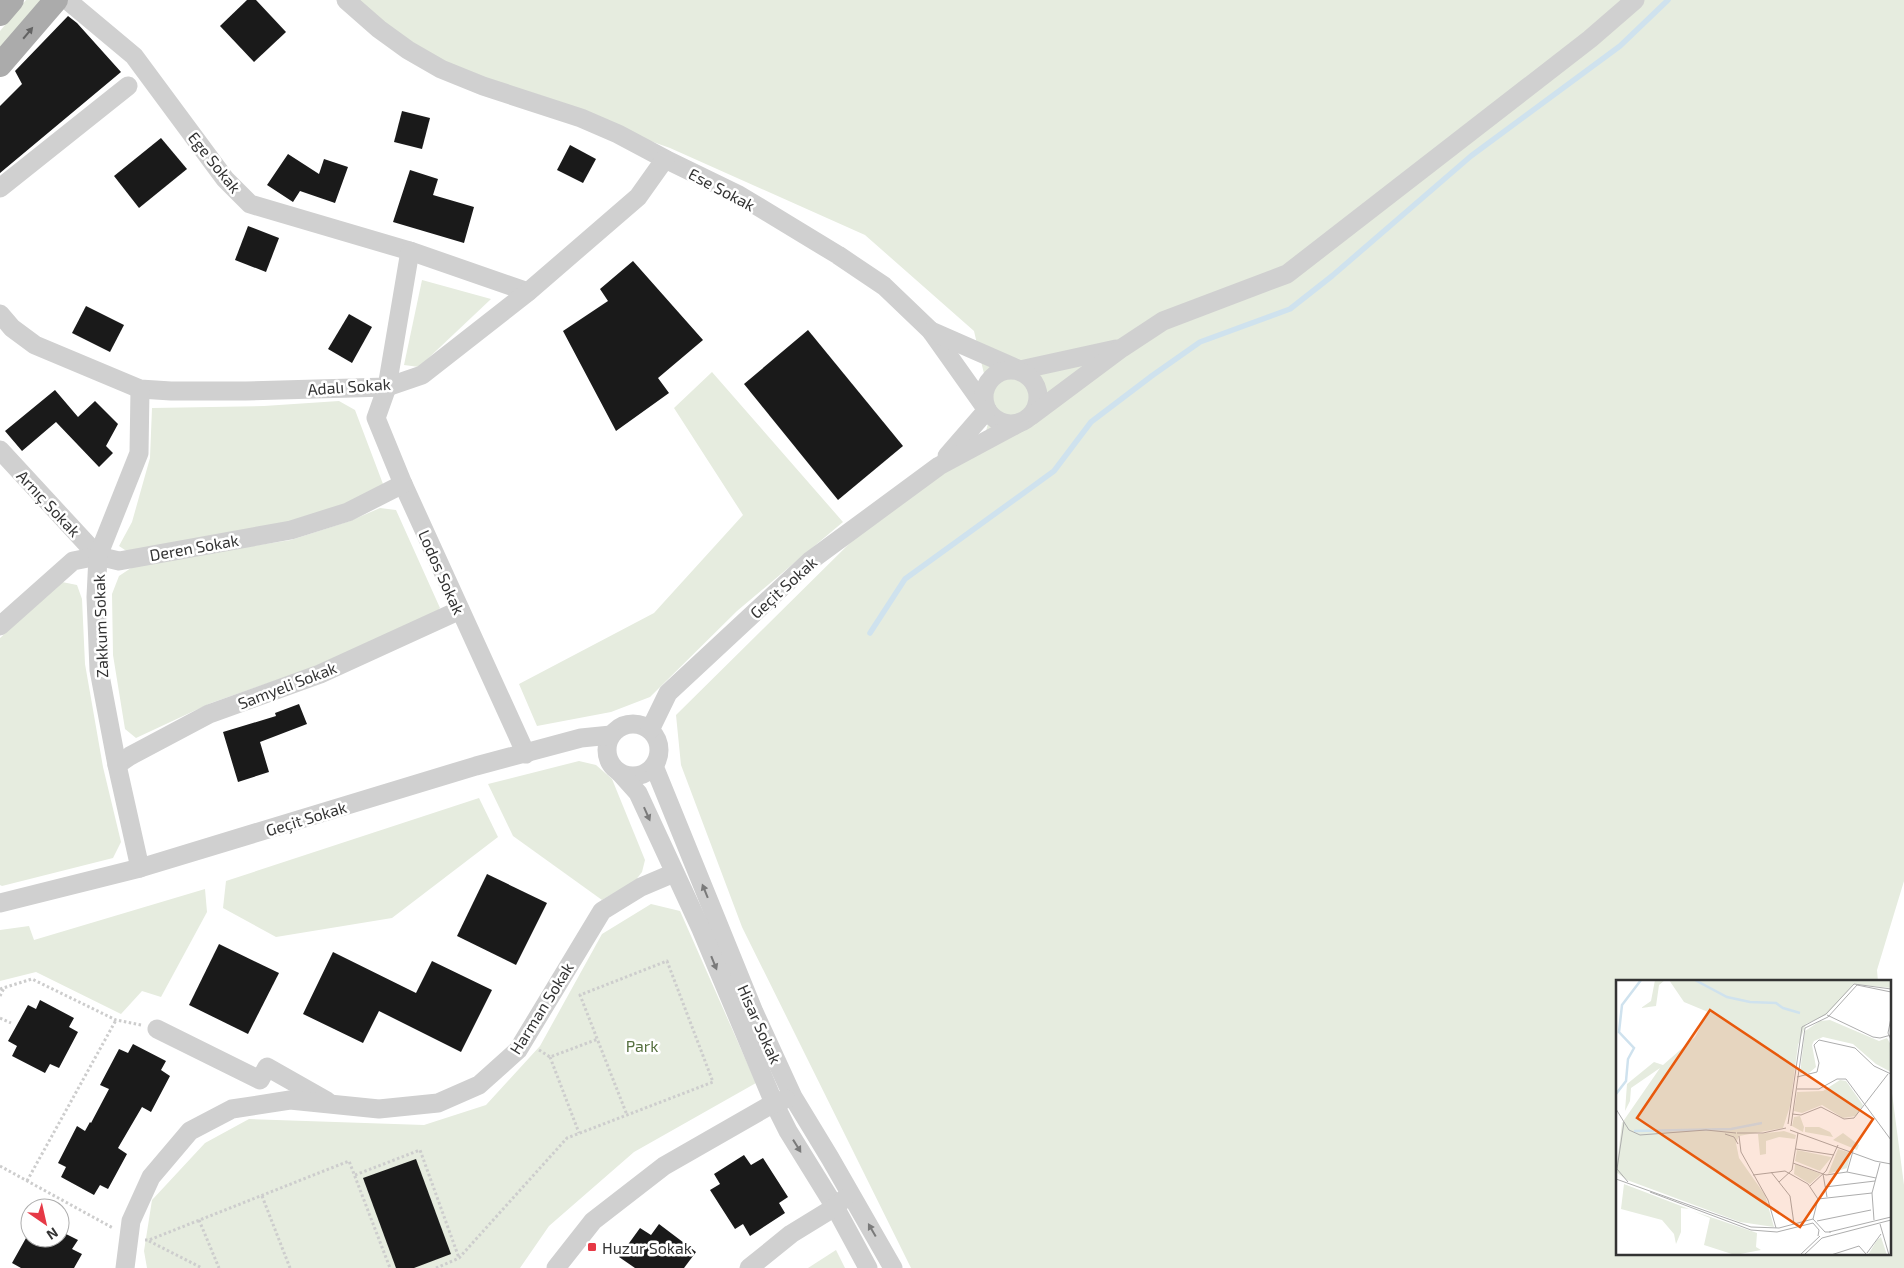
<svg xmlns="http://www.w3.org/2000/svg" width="1904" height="1268" viewBox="0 0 1904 1268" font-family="'Exo 2',sans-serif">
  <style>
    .green { fill: #e6ecdf }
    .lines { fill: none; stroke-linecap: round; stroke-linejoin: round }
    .stream { stroke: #cfe2ee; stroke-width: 5.5 }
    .building { fill: #1a1a1a }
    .path { stroke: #cdcdcd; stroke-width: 3; stroke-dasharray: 2.5 2.5; stroke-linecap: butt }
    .minor { stroke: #d0d0d0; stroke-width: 19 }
    .major { stroke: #ababab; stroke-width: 24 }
    .oneway { fill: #636363 }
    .oneway2 { fill: #7a7a7a }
    .poi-dot { fill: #e63946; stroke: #fff; stroke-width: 2 }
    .labels { text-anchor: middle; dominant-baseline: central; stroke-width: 5; stroke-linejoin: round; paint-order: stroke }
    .street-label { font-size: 16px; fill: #333; stroke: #fff }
    .park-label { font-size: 16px; fill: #56703f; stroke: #fff }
    .poi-label { font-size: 16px; fill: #333; stroke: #fff; text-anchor: start }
    .inset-river { fill: none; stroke: #cfe2ee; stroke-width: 2.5 }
    .inset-road { fill: none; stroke: #adadad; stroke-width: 1 }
    .view { fill: #e8590c; fill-opacity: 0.15; stroke: #e8590c; stroke-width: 2.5 }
    .inset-edge { fill: none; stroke: #333; stroke-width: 2.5 }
  </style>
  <rect width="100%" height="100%" fill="#fff"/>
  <g class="green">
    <path d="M26 0H42L0 49V31Z"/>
    <path d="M350 0H1904V881L1877 970 1878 982H1618V1254H1890V1078L1904 1185V1268H911L742 927 681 765 676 715 855 538 985 435 992 408 974 331 865 235 670 148 454 71Z"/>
    <path d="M422 280 491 299 419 367 404 365Z"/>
    <path d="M712 372 843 522 737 611 650 697 611 712 537 726 519 684 654 613 743 515 674 408Z"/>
    <path d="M339 401 355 410 383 484 343 507 285 525 128 552 119 546 132 522 150 458 152 408 264 406Z"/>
    <path d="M380 508 396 510 440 608 434 615 320 665 211 703 136 738 125 729 113 655 112 594 119 576 137 564 291 540 350 521Z"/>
    <path d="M62 582 77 585 82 599 85 664 103 767 121 842 113 858 2 886 0 885V638Z"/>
    <path d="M579 761 596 765 612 779 645 860 642 872 635 881 602 900 513 836 488 784Z"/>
    <path d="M479 798 498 837 392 918 276 937 223 908 226 881Z"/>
    <path d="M205 889 207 912 161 997 142 991 121 1014 36 972 0 981V930L29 926 34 940Z"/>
    <path d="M651 904 680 911 756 1083 634 1152 549 1226 520 1268H147L144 1251 152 1200 205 1143 249 1119 424 1125 486 1105 540 1046 602 934Z"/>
    <path d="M836 1250 845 1268H808Z"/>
  </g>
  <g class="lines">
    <path class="stream" d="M870 633 905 579 1054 471 1091 422 1153 375 1200 342 1290 309 1332 276 1471 156 1620 46 1668 0"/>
  </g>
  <g class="building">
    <path d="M247 0H256L286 32 254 62 220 26Z"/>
    <path d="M68 16 77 23 121 72 0 173V106L22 84 15 71Z"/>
    <path d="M402 111 430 118 422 149 394 142Z"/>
    <path d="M161 138 187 169 139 208 114 176Z"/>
    <path d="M570 145 596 159 583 183 557 170Z"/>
    <path d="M288 154 319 174 324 159 348 167 335 203 300 191 293 202 267 185Z"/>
    <path d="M410 170 438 179 433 195 474 207 464 243 393 222Z"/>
    <path d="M248 226 279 238 266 272 235 260Z"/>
    <path d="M633 261 703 340 658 378 669 393 616 431 563 331 608 301 600 289Z"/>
    <path d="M86 306 124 325 110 352 72 333Z"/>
    <path d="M349 314 372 327 352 363 328 349Z"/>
    <path d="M808 330 903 446 838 500 744 384Z"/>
    <path d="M55 390 78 417 95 401 118 424 106 446 113 453 99 467 56 422 22 451 5 431Z"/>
    <path d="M299 704 307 724 260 742 269 772 238 782 223 732 276 716 275 713Z"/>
    <path d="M487 874 547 903 516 965 457 936Z"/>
    <path d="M219 944 279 973 248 1034 189 1005Z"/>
    <path d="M333 952 416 993 432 961 492 990 461 1052 379 1011 363 1043 303 1014Z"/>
    <path d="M40 1000 74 1018 69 1027 78 1032 59 1068 50 1064 45 1073 12 1056 17 1046 8 1041 28 1005 36 1009Z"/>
    <path d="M133 1044 166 1061 161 1070 170 1076 151 1112 142 1107 118 1148 127 1154 108 1189 100 1185 94 1195 61 1177 66 1167 58 1163 77 1126 85 1131 90 1122 91 1123 109 1089 100 1085 119 1049 128 1053Z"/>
    <path d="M744 1155 751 1165 763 1158 788 1197 779 1203 785 1213 750 1236 743 1224 735 1229 710 1190 720 1184 714 1174Z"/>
    <path d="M416 1159 451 1254 414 1268H396L363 1178Z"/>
    <path d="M659 1224 696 1252 684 1268H635L619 1257 640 1228 651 1235Z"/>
    <path d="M60 1231 78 1240 72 1249 82 1254 74 1268H21L12 1263 26 1238H60Z"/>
  </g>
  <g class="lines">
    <g class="path">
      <path d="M0 989 32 979 116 1020 141 1025"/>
      <path d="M0 996 4 988"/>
      <path d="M0 1018 11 1023"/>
      <path d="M539 1050 550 1057 598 1039"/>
      <path d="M550 1057 579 1133"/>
      <path d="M0 1166 113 1228"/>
      <path d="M355 1175 420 1150 459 1258"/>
      <path d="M27 1181 116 1020"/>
      <path d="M262 1196 290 1268"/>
      <path d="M199 1220 219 1268"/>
      <path d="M145 1240H149L349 1161 390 1268"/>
      <path d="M149 1241 202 1268"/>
      <path d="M436 1268 459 1258 567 1138 713 1082 667 961 580 995 627 1115"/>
    </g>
    <g class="minor">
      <path d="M67 0 134 56 225 179 250 204 410 251 528 292"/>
      <path d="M346 0 379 29 408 50 441 69 483 86 581 118 618 134 665 159 739 195 838 255 884 286 931 331 987 410"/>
      <path d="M0 188 128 86"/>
      <path d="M410 251 387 387 376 418 403 484 526 754"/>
      <path d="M0 314 12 328 35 345 140 389 171 391H246L387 387 422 375 528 292 638 197 665 159"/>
      <path d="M931 331 1020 370 1116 349"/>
      <circle cx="1011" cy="397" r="27"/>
      <path d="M1031 416 1122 348 1163 321 1287 274 1590 39 1635 0"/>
      <path d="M0 450 98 556"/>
      <path d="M947 456 987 410"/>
      <path d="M0 626 73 561 98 556 119 561 291 530 348 512 403 484"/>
      <circle cx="633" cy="750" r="26"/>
      <path d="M650 730 668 693 810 561 939 466 1019 423"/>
      <path d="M117 765 130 756 209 714 320 674 460 610"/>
      <path d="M654 766 754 1012 793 1097 830 1158 893 1268"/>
      <path d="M621 774 638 793 701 929 774 1103 788 1131 835 1207 868 1268"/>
      <path d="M140 868 117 765 99 670 96 597 98 556 139 453 140 389"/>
      <path d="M0 903 140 868 476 766 581 738 611 735"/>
      <path d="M157 1029 260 1080 267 1067 327 1101"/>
      <path d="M125 1268 131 1221 151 1177 190 1131 232 1109 290 1100 379 1109 438 1103 479 1085 518 1050 602 911 641 887 674 873"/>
      <path d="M556 1268 593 1221 664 1166 774 1103 786 1099"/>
      <path d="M749 1268 791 1234 835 1207 844 1199"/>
    </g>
    <g class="major">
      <path d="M0 14 12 0"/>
      <path d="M0 65 56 0"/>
    </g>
  </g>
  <defs><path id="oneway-solid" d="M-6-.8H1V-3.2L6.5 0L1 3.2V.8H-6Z" transform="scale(1.25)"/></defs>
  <use class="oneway" href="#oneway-solid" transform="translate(28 33) rotate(-50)"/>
  <g class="oneway2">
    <use href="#oneway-solid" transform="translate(647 814) rotate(66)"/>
    <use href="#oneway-solid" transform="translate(705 891) rotate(-112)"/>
    <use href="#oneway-solid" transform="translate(714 963) rotate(68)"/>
    <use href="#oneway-solid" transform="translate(797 1146) rotate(58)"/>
    <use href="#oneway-solid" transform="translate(872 1230) rotate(-120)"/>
  </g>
  <rect class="poi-dot" x="587" y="1242" width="10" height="10" rx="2.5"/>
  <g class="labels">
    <g class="street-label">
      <text transform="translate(215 162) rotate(51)">Ege Sokak</text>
      <text transform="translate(722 189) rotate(28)">Ese Sokak</text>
      <text transform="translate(349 386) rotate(-4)">Adalı Sokak</text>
      <text transform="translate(49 503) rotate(47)">Arnıç Sokak</text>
      <text transform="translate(194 547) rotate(-10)">Deren Sokak</text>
      <text transform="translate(442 572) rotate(66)">Lodos Sokak</text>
      <text transform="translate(783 587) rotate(-42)">Geçit Sokak</text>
      <text transform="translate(100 626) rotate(-92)">Zakkum Sokak</text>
      <text transform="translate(287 685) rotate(-21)">Samyeli Sokak</text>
      <text transform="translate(306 818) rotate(-17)">Geçit Sokak</text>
      <text transform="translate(541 1008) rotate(-58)">Harman Sokak</text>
      <text transform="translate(760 1024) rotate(66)">Hisar Sokak</text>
    </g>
    <g class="park-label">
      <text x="642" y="1045">Park</text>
    </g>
    <g class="poi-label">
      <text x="602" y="1247">Huzur Sokak</text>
    </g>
  </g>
  <g transform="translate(1616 980)">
    <rect width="275" height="275" fill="#fff"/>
    <path d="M39 0H49L43 5 40 26 25 28 35 21ZM53 0H275V8L238 4 210 35 190 44 182 65 174 126 167 148 123 156 120 163 123 178 149 215 158 247 124 242 11 200 0 192 6 143 44 88 15 108 14 121 9 131 11 104 38 82 47 85 79 57 92 32 68 22ZM214 40 263 61 271 58 275 65V92L260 84 237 64 207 57 198 61 196 65 200 87 193 93H184L189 51 204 41ZM224 100 230 101 247 125 240 136 227 138 206 125 186 133 178 131 181 112 207 111ZM184 136 188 147 187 152 176 146 178 137ZM189 147H203L214 152 217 157 189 152ZM168 151 180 155 179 159 163 157 150 161V174L144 175 142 154ZM227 153 243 165 241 170 217 160ZM222 169 235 173 231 188 212 194ZM181 170 215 177V178L204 191 179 181ZM179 184 205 194 194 204 178 194ZM8 204 73 229 65 228V252L60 264 58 254 46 240 5 229ZM77 231 141 253 140 267 145 270 119 275 88 265 94 238ZM265 257 271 275H252L261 260Z" fill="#e6ecdf"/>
    <path class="inset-river" d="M79 0 111 17 134 22 160 23 167 28 184 33M0 114 10 101 12 79 18 68 3 52 6 25 25 0M18 151 115 149 146 143"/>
    <path class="inset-road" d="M211 35 257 57 264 58 275 55M275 38 272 53 275 60M181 97 201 92 203 83 198 65 203 60 239 68 258 86 275 94M181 109H203L221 99H230L275 160M0 129 8 142 1 189 12 202M176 134 185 135 205 127 228 139 238 138 272 94M8 142 13 150 24 155 90 150 120 153M172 144 186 47 210 34 238 4 275 9M175 146 189 48 212 37 241 5 275 12M174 150 259 181 275 184M121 153H147L170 148M109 154 118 157 122 164M123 156 125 172 152 220 160 248M180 169 218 175M177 183 210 195 231 192 260 198M155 192 174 216 178 244M231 192 237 171M207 194 211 217M137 195 169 191 192 204 202 219 197 239M0 199 135 247 163 248 197 239 209 252H215M163 202 176 190 182 153M194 206 210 191 222 165M209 207 259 201M34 212 135 250 161 252 197 243 203 250 202 256M202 219 256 213M258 240 256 213 264 183M201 241 255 230M264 244 273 275M213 252 275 237M251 273 265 254M184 275 204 256M188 275 206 258 275 240M215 275 243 266 250 274"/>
    <path class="view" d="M94 30 257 139 184 247 21 138Z"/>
    <rect width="275" height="275" class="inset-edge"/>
  </g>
  <g transform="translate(45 1223) rotate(146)"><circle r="24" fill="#ffffff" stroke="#adadad"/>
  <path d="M0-4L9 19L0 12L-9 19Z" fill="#e63946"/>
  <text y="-8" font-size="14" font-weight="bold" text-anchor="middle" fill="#333333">N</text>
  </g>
</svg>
